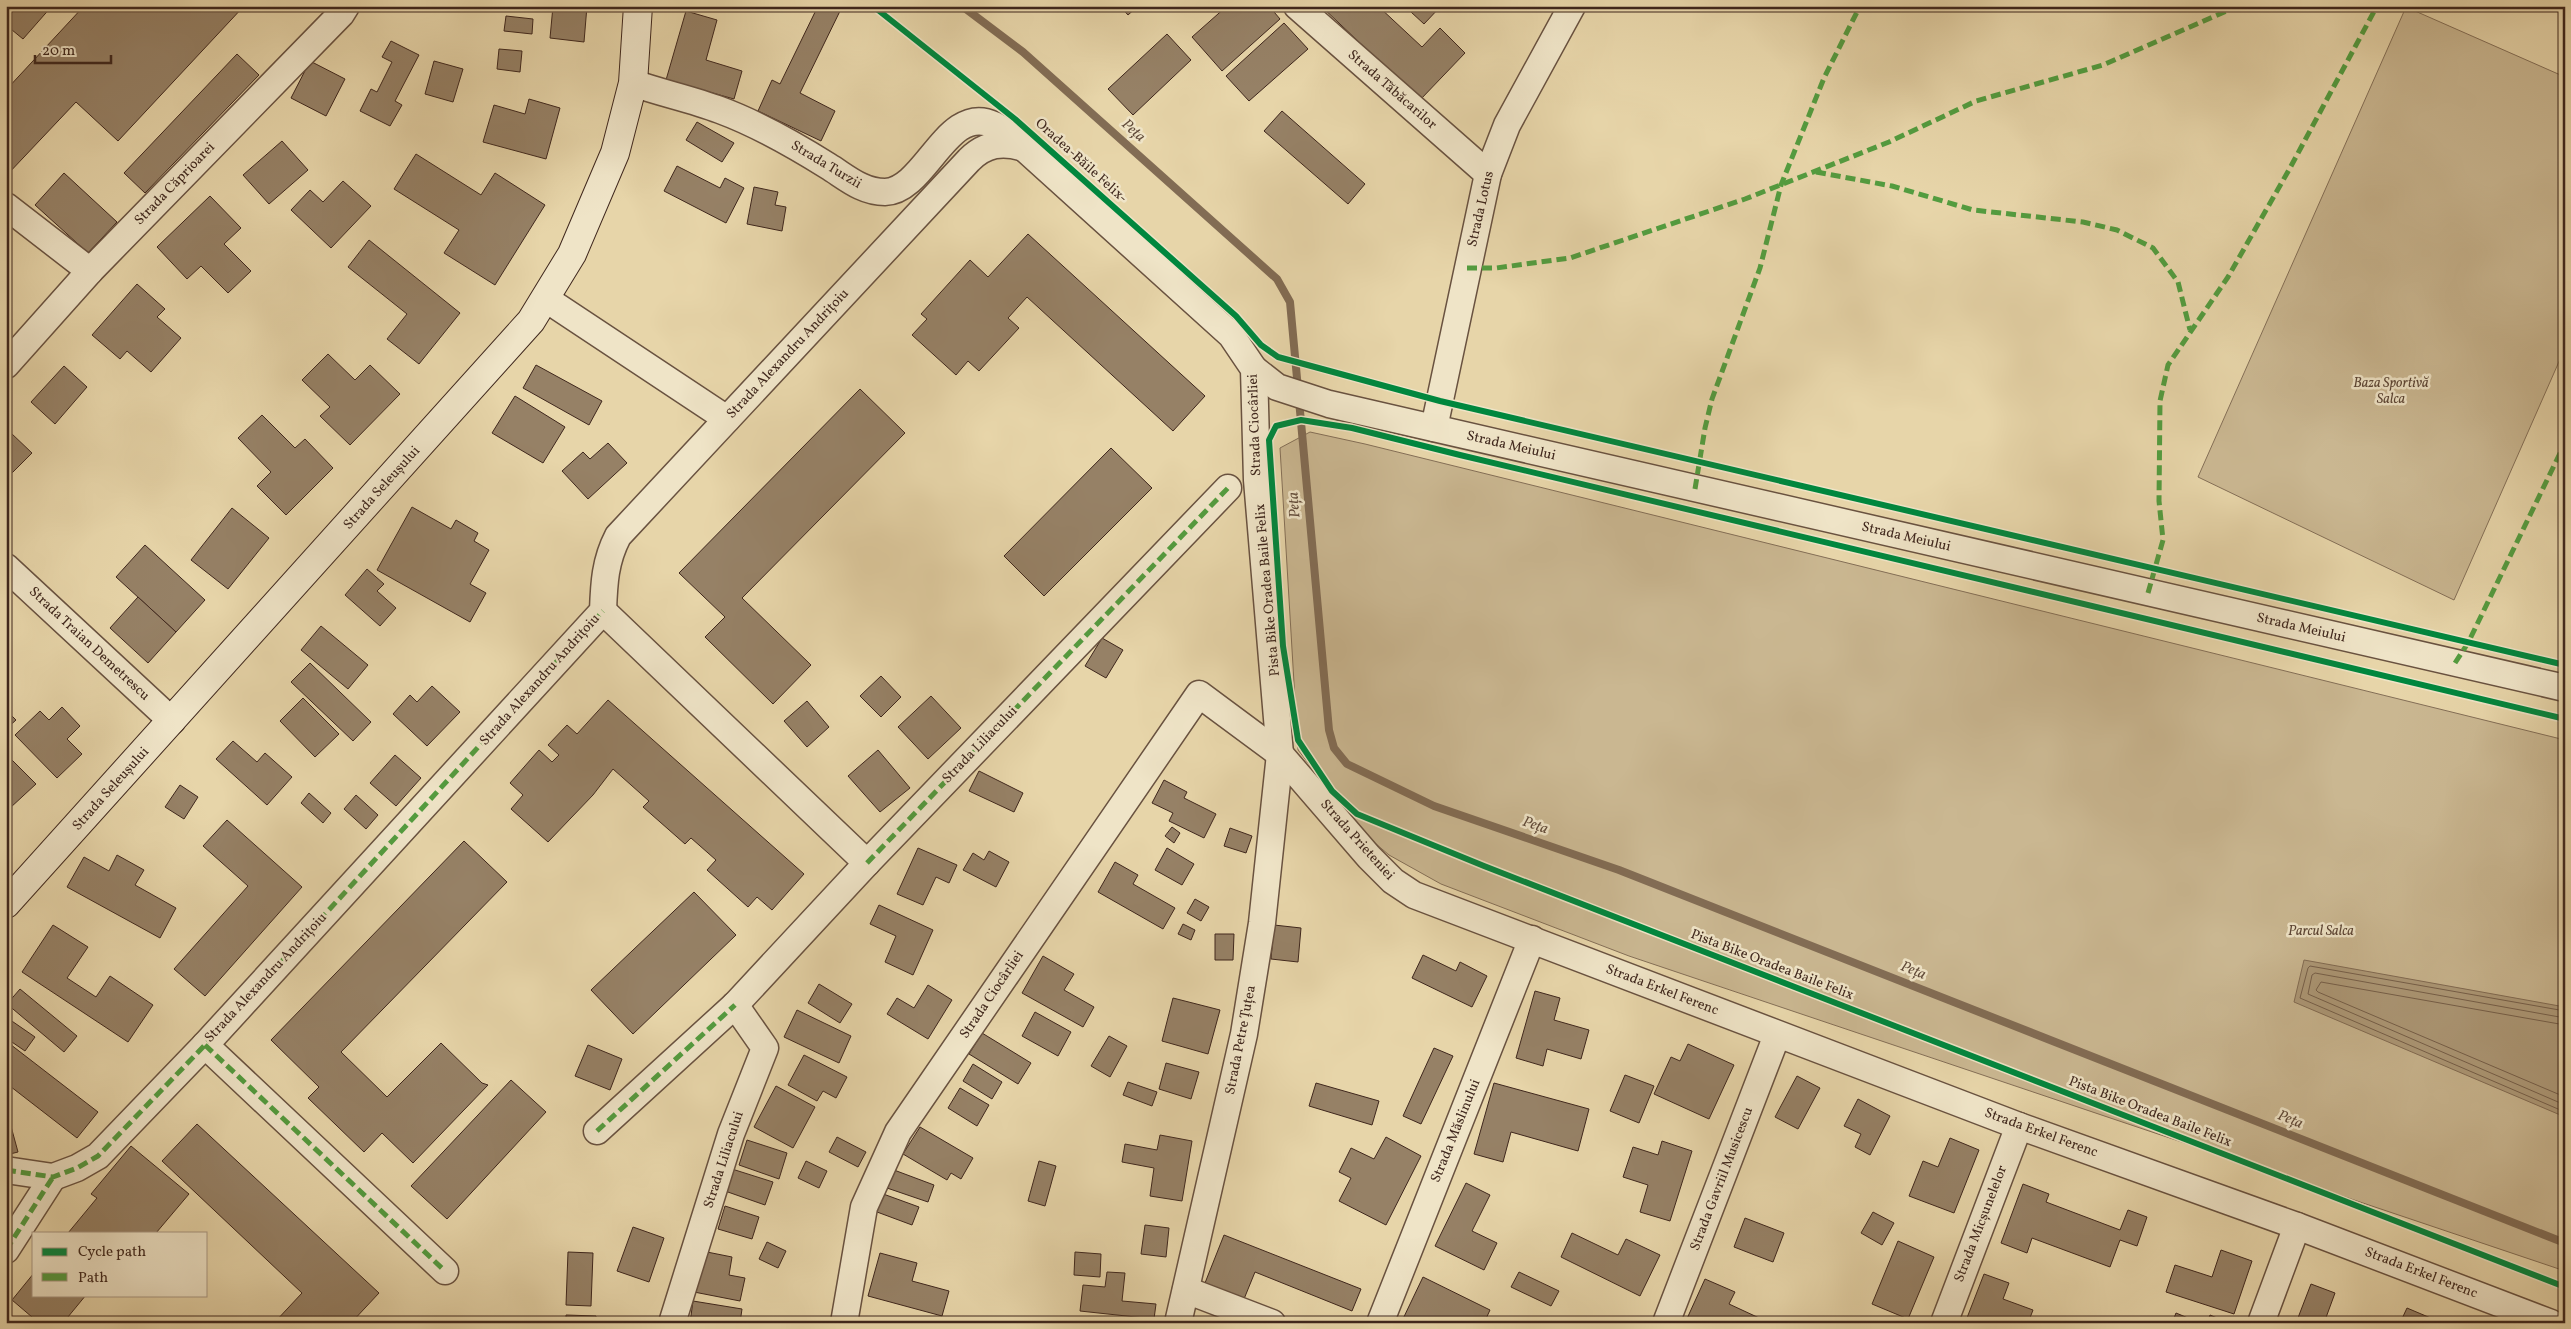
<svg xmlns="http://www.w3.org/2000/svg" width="2571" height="1329" viewBox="0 0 2571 1329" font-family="Vollkorn,serif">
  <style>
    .green { fill: #cab791; stroke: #846f57 }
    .water { fill: #ae9a79; stroke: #826c54 }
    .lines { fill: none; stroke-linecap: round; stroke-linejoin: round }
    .shore { stroke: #76604b; stroke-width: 1 }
    .stream { stroke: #826c54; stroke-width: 8 }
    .building { fill: #968166; stroke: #3f271d }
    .street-casing { stroke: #695240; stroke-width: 29 }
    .secondary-casing { stroke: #3f271d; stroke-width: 30 }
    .street { stroke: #efe4c7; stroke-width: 26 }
    .secondary { stroke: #efe4c7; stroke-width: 28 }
    .quiet { stroke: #539c3f; stroke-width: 5; stroke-dasharray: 10 5; stroke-linecap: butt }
    .cycleway-casing { stroke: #efe4c7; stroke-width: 9 }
    .cycleway { stroke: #00873e; stroke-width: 6 }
    .labels { text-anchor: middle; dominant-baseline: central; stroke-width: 5; stroke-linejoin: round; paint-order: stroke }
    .street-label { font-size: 14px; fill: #3f271d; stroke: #efe4c7 }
    .park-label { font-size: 14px; font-style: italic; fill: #5b4434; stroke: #efe4c7 }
    .water-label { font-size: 15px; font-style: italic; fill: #604a39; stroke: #efe4c7 }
  </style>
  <rect width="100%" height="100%" fill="#e7d5a9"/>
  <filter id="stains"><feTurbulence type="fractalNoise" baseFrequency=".004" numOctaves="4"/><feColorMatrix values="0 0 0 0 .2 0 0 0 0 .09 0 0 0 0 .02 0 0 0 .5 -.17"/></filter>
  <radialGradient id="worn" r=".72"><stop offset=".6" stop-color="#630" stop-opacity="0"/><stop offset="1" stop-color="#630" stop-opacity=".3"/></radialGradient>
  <g class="green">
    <path d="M2406 7 2565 77V348L2454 600 2198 477Z"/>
    <path d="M1310 432 1365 444 2565 740V1271L1629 956 1441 884 1389 855 1362 832 1298 750 1280 448Z"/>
  </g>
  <path class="water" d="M2304 960 2565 1007V1117L2294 1002Z"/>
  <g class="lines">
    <g class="shore">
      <path d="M2565 1011 2310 966 2308 968 2300 998 2565 1112"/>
      <path d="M2565 1018 2315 973 2312 975 2308 994 2565 1105"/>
      <path d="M2565 1025 2321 982 2316 990 2318 992 2565 1097"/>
    </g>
    <g class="stream">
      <path d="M962 6 1023 52 1277 279 1290 302 1298 389"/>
      <path d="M1299 400 1329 730 1334 748 1347 764 1434 806 1619 870 2565 1243"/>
    </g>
  </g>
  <g class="building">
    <path d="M6 6H52L23 39 6 25Z"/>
    <path d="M84 6H244L118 141 76 102 6 176V90Z"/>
    <path d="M553 6H587L584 42 550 38Z"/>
    <path d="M818 6H836L841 9 800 93 835 111 821 141 758 111 772 80 780 84Z"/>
    <path d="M1120 6H1138L1128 15Z"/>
    <path d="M1227 6H1269L1280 19 1222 71 1192 37Z"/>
    <path d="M1321 6H1378L1422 47 1440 28 1465 53 1420 100Z"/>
    <path d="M1416 6H1441L1424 24 1411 12Z"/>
    <path d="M686 11 717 20 706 60 742 71 734 99 666 80Z"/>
    <path d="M506 16 533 19 532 34 504 31Z"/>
    <path d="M1284 23 1308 49 1249 101 1226 76Z"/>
    <path d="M1167 34 1191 60 1133 115 1108 89Z"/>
    <path d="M391 41 419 55 395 101 402 105 390 126 360 111 371 89 377 92 392 62 382 57Z"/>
    <path d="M499 49 522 51 520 72 497 69Z"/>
    <path d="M237 54 259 75 145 193 124 173Z"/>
    <path d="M310 61 345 79 326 116 291 98Z"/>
    <path d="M434 61 463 69 453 102 425 94Z"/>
    <path d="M529 99 560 108 546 159 483 142 494 105 525 114Z"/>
    <path d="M1282 111 1365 184 1348 204 1264 131Z"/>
    <path d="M697 122 734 143 722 162 686 140Z"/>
    <path d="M282 141 308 170 269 204 243 175Z"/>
    <path d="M416 154 481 195 495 173 545 205 495 285 444 253 459 230 394 189Z"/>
    <path d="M677 166 720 188 725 178 744 188 726 223 664 191Z"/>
    <path d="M64 173 117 222 88 253 35 205Z"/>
    <path d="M343 181 371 206 331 248 291 210 310 190 323 202Z"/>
    <path d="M754 187 778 192 775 205 786 207 782 231 747 224Z"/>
    <path d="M210 196 241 228 224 244 251 271 228 293 201 266 187 279 157 247Z"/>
    <path d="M1028 234 1205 396 1173 431 1027 297 1008 318 1019 328 979 371 968 361 956 375 912 335 927 319 921 314 970 260 988 277Z"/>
    <path d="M369 240 460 313 419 364 387 339 407 314 348 267Z"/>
    <path d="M137 284 165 309 157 317 181 338 151 372 127 351 120 359 92 335Z"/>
    <path d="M328 354 355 380 370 365 400 394 350 445 320 416 330 407 302 380Z"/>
    <path d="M536 365 602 401 589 425 523 388Z"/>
    <path d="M64 366 87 387 55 424 31 402Z"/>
    <path d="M860 389 905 433 742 598 811 665 773 704 705 637 725 617 679 573Z"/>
    <path d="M515 396 565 427 543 463 492 433Z"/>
    <path d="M262 415 295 448 305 439 333 468 286 515 257 486 271 472 238 438Z"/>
    <path d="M11 433 32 453 6 479V437Z"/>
    <path d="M608 443 627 463 588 499 562 471 583 452 590 459Z"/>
    <path d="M1111 448 1152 488 1044 596 1004 556Z"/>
    <path d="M412 507 451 529 456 520 478 533 474 541 489 550 470 584 486 593 470 622 377 570Z"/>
    <path d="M232 508 269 538 228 589 191 560Z"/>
    <path d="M145 545 205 600 176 632 116 577Z"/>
    <path d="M367 569 384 584 377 591 396 608 380 626 345 595Z"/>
    <path d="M138 597 176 632 148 663 110 628Z"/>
    <path d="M321 626 368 665 348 689 301 650Z"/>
    <path d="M1102 638 1123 650 1106 678 1085 666Z"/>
    <path d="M310 663 371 722 353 741 291 682Z"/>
    <path d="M881 676 901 697 881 717 860 696Z"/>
    <path d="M432 686 460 712 427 746 393 714 410 695 417 702Z"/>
    <path d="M931 696 961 728 928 759 898 727Z"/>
    <path d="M303 698 339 734 315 757 280 721Z"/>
    <path d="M608 700 804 874 772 910 757 897 748 907 707 870 716 860 691 838 685 844 643 807 649 801 613 769 593 795 548 842 511 809 523 795 510 783 539 750 552 762 559 755 548 745 567 725 577 734Z"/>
    <path d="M807 701 829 727 807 747 784 721Z"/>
    <path d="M62 707 80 726 67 739 82 754 57 778 15 735 40 711 49 720Z"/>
    <path d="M6 710 16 720 6 729Z"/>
    <path d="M233 741 257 762 265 753 292 777 267 805 216 759Z"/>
    <path d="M878 750 910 788 880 812 848 776Z"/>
    <path d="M7 755 36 784 10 808 6 804Z"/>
    <path d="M395 755 421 778 396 806 370 783Z"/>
    <path d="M979 771 1023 793 1014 812 969 791Z"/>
    <path d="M1164 780 1187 792 1184 798 1216 814 1204 838 1169 821 1173 813 1152 803Z"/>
    <path d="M180 785 198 797 184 819 165 807Z"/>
    <path d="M309 793 331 813 323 823 301 803Z"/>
    <path d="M356 795 378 815 366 829 344 809Z"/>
    <path d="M227 820 302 887 205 996 174 969 248 886 203 846Z"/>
    <path d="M1172 827 1180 833 1174 843 1165 836Z"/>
    <path d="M1230 828 1252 836 1246 853 1224 846Z"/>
    <path d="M464 841 507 882 341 1052 387 1097 441 1043 482 1083 488 1085 413 1163 382 1133 364 1152 308 1098 319 1087 271 1040Z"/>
    <path d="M918 848 957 865 949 883 936 877 923 905 897 894Z"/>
    <path d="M1167 848 1194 864 1182 885 1155 870Z"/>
    <path d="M989 851 1009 862 996 887 963 870 973 853 984 860Z"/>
    <path d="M117 855 144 870 135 885 176 908 160 938 67 887 84 857 109 871Z"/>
    <path d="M1115 862 1138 875 1133 884 1175 908 1163 929 1098 892Z"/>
    <path d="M694 892 736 935 633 1034 591 990Z"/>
    <path d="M1195 899 1209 907 1201 921 1187 913Z"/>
    <path d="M879 905 933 930 913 975 885 962 896 936 870 924Z"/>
    <path d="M1183 924 1195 930 1191 940 1178 934Z"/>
    <path d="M53 925 88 947 67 978 96 997 110 976 153 1005 128 1042 22 972Z"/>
    <path d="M1274 925 1301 928 1298 962 1271 959Z"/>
    <path d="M1215 934H1234L1233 960H1215Z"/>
    <path d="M1423 955 1456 971 1460 962 1487 976 1472 1007 1412 978Z"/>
    <path d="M1043 956 1074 974 1064 990 1094 1007 1083 1027 1022 993Z"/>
    <path d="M819 984 852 1004 840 1023 808 1003Z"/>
    <path d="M928 985 952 1000 928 1039 887 1014 897 998 914 1008Z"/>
    <path d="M20 989 77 1036 64 1052 7 1004Z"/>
    <path d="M1535 991 1560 998 1554 1020 1589 1030 1581 1059 1547 1049 1543 1066 1516 1058Z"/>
    <path d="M1173 998 1220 1010 1208 1054 1162 1041Z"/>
    <path d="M797 1010 851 1036 839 1063 784 1037Z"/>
    <path d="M1035 1012 1071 1032 1058 1056 1022 1036Z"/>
    <path d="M6 1017 35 1037 25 1051 6 1038Z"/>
    <path d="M982 1033 1031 1063 1018 1084 969 1054Z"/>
    <path d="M1109 1036 1127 1046 1110 1077 1091 1066Z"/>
    <path d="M6 1041 98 1112 77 1138 6 1083Z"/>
    <path d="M1688 1044 1734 1065 1709 1119 1654 1094 1671 1057 1680 1061Z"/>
    <path d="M588 1045 622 1059 610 1090 575 1076Z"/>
    <path d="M1434 1048 1453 1056 1421 1124 1403 1116Z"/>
    <path d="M804 1055 847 1077 836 1098 823 1091 817 1101 788 1085Z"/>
    <path d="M1166 1063 1199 1072 1191 1099 1159 1089Z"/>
    <path d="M973 1064 1002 1082 992 1099 963 1081Z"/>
    <path d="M1625 1075 1654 1086 1639 1123 1610 1111Z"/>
    <path d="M1797 1076 1820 1088 1798 1129 1775 1117Z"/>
    <path d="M511 1080 546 1112 447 1219 411 1186Z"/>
    <path d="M1128 1082 1157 1092 1152 1106 1123 1095Z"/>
    <path d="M1316 1083 1379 1101 1372 1125 1309 1106Z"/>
    <path d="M1494 1083 1589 1109 1578 1151 1511 1132 1503 1162 1474 1154Z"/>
    <path d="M776 1086 815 1107 793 1148 754 1127Z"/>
    <path d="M960 1088 989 1105 977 1126 948 1108Z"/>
    <path d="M1858 1099 1890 1116 1870 1155 1855 1147 1861 1134 1844 1126Z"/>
    <path d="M6 1108 18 1152 6 1155Z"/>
    <path d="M197 1124 379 1293 351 1323H274L302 1293 162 1161Z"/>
    <path d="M920 1127 973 1158 961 1179 951 1173 947 1180 903 1154Z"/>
    <path d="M1160 1135 1192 1141 1182 1201 1150 1196 1154 1168 1122 1162 1125 1144 1157 1150Z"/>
    <path d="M837 1137 866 1152 858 1167 829 1152Z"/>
    <path d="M1386 1137 1421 1156 1386 1225 1339 1201 1351 1178 1339 1172 1351 1148 1374 1159Z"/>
    <path d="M1950 1138 1979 1150 1954 1213 1909 1196 1923 1161 1938 1167Z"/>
    <path d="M747 1140 787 1153 779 1179 739 1165Z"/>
    <path d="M1662 1141 1692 1151 1670 1221 1640 1212 1648 1185 1623 1177 1633 1147 1658 1155Z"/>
    <path d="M131 1146 189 1194 156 1233H68L97 1198 91 1194Z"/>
    <path d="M806 1161 827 1171 819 1188 798 1178Z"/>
    <path d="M1039 1161 1056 1166 1045 1206 1028 1201Z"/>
    <path d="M732 1169 773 1182 765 1205 725 1191Z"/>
    <path d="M894 1170 934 1185 928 1202 887 1188Z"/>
    <path d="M1466 1183 1490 1195 1472 1231 1497 1243 1484 1270 1435 1246Z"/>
    <path d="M2023 1184 2049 1194 2046 1202 2120 1230 2128 1210 2147 1217 2137 1246 2120 1240 2110 1267 2032 1238 2027 1253 2001 1243Z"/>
    <path d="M875 1191 919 1207 912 1225 869 1209Z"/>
    <path d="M725 1206 759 1217 752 1239 718 1229Z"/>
    <path d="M1873 1212 1894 1223 1882 1245 1861 1233Z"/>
    <path d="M1745 1218 1784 1233 1773 1262 1734 1247Z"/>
    <path d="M1145 1225 1169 1228 1166 1257 1141 1254Z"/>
    <path d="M633 1227 664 1238 649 1282 617 1271Z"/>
    <path d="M1572 1233 1618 1255 1626 1239 1660 1255 1640 1296 1561 1257Z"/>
    <path d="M1224 1235 1361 1289 1352 1311 1255 1272 1244 1299 1205 1283Z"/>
    <path d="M1898 1241 1934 1257 1908 1319 1872 1304Z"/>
    <path d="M767 1242 786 1251 778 1268 759 1259Z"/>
    <path d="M2221 1250 2252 1261 2234 1314 2166 1292 2175 1265 2212 1277Z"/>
    <path d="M702 1251 732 1257 729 1275 745 1278 740 1301 694 1292Z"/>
    <path d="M568 1252 593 1253 591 1306 566 1305Z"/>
    <path d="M1075 1252 1101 1254 1100 1277 1074 1275Z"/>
    <path d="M880 1253 917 1263 912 1281 949 1291 942 1316 868 1296Z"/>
    <path d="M1107 1272 1125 1273 1122 1301 1156 1304 1154 1319 1080 1311 1083 1285 1105 1287Z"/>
    <path d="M1519 1272 1559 1291 1551 1306 1511 1287Z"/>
    <path d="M34 1273V1295H86L63 1323H39L12 1300Z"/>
    <path d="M1984 1274 2009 1283 2003 1299 2033 1310 2028 1323H1965Z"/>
    <path d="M1423 1277 1490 1310 1484 1323H1458L1449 1318 1446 1323H1401Z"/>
    <path d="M1705 1279 1735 1292 1729 1304 1770 1323H1685Z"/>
    <path d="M2311 1284 2335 1293 2324 1323H2296Z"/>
    <path d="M693 1301 742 1309 740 1323H690Z"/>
    <path d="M2407 1308 2433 1319 2431 1323H2400Z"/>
    <path d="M2176 1313 2200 1323H2172Z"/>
    <path d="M566 1315 596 1316V1323H566Z"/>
    <path d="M2210 1315 2229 1323H2207Z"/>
    <path d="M861 1318 885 1323H860Z"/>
  </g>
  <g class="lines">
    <defs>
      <g id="street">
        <path d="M1297 6 1488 174"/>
        <path d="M633 83C661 93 691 99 720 110 758 124 793 144 828 166 846 177 862 192 885 192 926 191 947 102 994 125 1005 131 1015 140 1024 148L1231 335 1254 369 1257 480 1280 754 1262 923 1244 1034 1178 1323"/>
        <path d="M6 206 90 271"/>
        <path d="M546 299 727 419"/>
        <path d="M6 365 90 271 341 14 346 6"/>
        <path d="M1254 369 1277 387 1329 404 2565 688"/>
        <path d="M1434 428 1488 174 1507 125 1572 6"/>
        <path d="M6 567 172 721"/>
        <path d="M603 611 867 863"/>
        <path d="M205 1045 445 1271"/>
        <path d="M597 1131 735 1005 867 863 1228 488"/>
        <path d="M6 1170 53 1177 77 1168 98 1156 205 1045 603 611C604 583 605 561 618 536L969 160C985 144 1002 141 1024 148"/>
        <path d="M6 1250 53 1177"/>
        <path d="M1186 1290 1272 1323"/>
        <path d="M672 1323 731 1134 765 1048 735 1005"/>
        <path d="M844 1323 864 1207 898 1132 1199 694 1280 754 1369 857 1393 881 1414 895 2019 1126 2297 1226 2551 1323"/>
        <path d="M1380 1323 1532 939"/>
        <path d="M1666 1323 1777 1035"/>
        <path d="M1944 1323 2019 1126"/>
        <path d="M2261 1323 2297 1226"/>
      </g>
      <path id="secondary" d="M6 904 531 321 572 254 615 153 633 83 638 6"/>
    </defs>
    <use href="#street" class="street-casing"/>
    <use href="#secondary" class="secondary-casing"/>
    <use href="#street" class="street"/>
    <use href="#secondary" class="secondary"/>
    <g class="quiet">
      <path d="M1816 172 1892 186 1973 210 2083 222 2117 230 2153 248 2178 282 2190 330"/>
      <path d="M1467 268H1496L1570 258 1745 199 1889 142 1976 101 2103 65 2238 6"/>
      <path d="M1695 489 1705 428 1712 399 1760 268 1781 185 1824 78 1860 6"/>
      <path d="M2148 593 2163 540 2159 501 2160 401 2168 365 2228 277 2290 168 2377 6"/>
      <path d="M2455 663 2468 643 2565 443"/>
      <path d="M867 863 1228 488"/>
      <path d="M205 1045 445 1271"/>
      <path d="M597 1131 735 1005"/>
      <path d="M6 1170 53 1177 77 1168 98 1156 205 1045 603 611"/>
      <path d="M6 1250 53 1177"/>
    </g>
    <defs>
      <g id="cycleway">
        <path d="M873 6 1015 119 1236 316 1261 345 1278 357 1440 401 2565 665"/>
        <path d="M2565 719 1460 455 1352 428 1301 420 1276 426 1269 440 1283 646 1298 740 1332 791 1357 814 1484 866 2565 1287"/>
      </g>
    </defs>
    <use href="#cycleway" class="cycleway-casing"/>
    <use href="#cycleway" class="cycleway"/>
  </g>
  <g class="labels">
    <g class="street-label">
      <text transform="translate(1392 90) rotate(41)">Strada Tăbăcarilor</text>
      <text transform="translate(1081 161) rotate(42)">Oradea-Băile Felix-</text>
      <text transform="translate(826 165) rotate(31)">Strada Turzii</text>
      <text transform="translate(175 184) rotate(-46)">Strada Căprioarei</text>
      <text transform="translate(1481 209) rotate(-77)">Strada Lotus</text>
      <text transform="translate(788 354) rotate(-47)">Strada Alexandru Andrițoiu</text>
      <text transform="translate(1255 425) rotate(-92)">Strada Ciocârliei</text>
      <text transform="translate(1511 446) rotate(13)">Strada Meiului</text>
      <text transform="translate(382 488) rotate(-48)">Strada Seleușului</text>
      <text transform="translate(1906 537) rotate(13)">Strada Meiului</text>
      <text transform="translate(1268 590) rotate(-95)">Pista Bike Oradea Baile Felix</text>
      <text transform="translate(2301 628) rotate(13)">Strada Meiului</text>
      <text transform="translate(89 644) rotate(43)">Strada Traian Demetrescu</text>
      <text transform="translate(540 680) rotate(-48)">Strada Alexandru Andrițoiu</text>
      <text transform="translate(980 745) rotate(-46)">Strada Liliacului</text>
      <text transform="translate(111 789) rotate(-48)">Strada Seleușului</text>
      <text transform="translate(1357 840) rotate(48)">Strada Prieteniei</text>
      <text transform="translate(1772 965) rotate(21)">Pista Bike Oradea Baile Felix</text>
      <text transform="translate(266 978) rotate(-47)">Strada Alexandru Andrițoiu</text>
      <text transform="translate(1662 990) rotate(21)">Strada Erkel Ferenc</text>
      <text transform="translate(992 995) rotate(-56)">Strada Ciocârliei</text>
      <text transform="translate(1241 1040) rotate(-79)">Strada Petre Țuțea</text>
      <text transform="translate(2150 1112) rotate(21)">Pista Bike Oradea Baile Felix</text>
      <text transform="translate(1456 1131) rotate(-68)">Strada Măslinului</text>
      <text transform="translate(2041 1133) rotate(20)">Strada Erkel Ferenc</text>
      <text transform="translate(724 1160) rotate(-72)">Strada Liliacului</text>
      <text transform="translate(1722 1179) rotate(-69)">Strada Gavriil Musicescu</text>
      <text transform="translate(1981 1224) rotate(-69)">Strada Micșunelelor</text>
      <text transform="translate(2421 1273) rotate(21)">Strada Erkel Ferenc</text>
    </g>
    <g class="park-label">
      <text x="2391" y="383">Baza Sportivă<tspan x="2391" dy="16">Salca</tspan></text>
      <text x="2321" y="931">Parcul Salca</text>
    </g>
    <g class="water-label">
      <text transform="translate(1133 131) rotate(42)">Peța</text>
      <text transform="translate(1295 505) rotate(-95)">Peța</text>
      <text transform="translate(1535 826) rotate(19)">Peța</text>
      <text transform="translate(1913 971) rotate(22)">Peța</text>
      <text transform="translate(2290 1120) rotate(22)">Peța</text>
    </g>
  </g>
  <rect width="2571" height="1329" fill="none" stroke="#e7d5a9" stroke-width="25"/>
  <rect x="8" y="8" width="2556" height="1314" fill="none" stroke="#3f271d" stroke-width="2.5"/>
  <rect x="12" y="12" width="2546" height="1304" fill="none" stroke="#3f271d"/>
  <rect x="32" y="1232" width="175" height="65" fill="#efe4c7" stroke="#a99883"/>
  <rect x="42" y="1248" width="25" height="8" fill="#00873e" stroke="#a99883"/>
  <text x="78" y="1256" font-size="15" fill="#3f271d">Cycle path</text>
  <rect x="42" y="1273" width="25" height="8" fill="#539c3f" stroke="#a99883"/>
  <text x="78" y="1282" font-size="15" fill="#3f271d">Path</text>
  <path d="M35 55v8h76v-8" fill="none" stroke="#3f271d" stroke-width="2.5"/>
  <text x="42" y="55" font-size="15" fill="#3f271d" stroke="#efe4c7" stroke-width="4" paint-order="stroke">20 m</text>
  <rect width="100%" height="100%" filter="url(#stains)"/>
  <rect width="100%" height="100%" fill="url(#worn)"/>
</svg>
